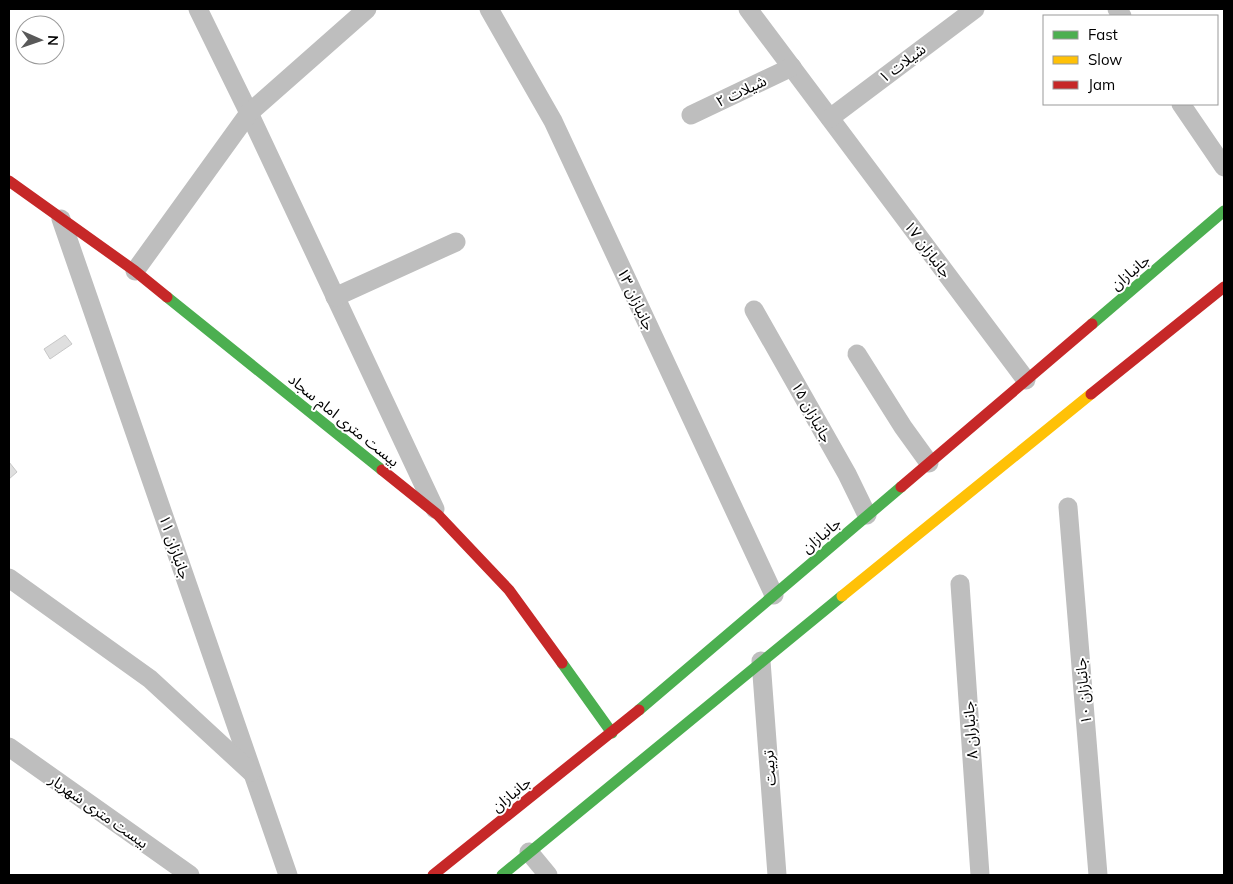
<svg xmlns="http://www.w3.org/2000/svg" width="1233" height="884" viewBox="0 0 1233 884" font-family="Mulish,'Noto Sans Arabic',sans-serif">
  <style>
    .building { fill: #dfdfdf; stroke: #c7c7c7 }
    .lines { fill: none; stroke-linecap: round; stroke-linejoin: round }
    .street { stroke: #bebebe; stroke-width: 19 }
    .fast { stroke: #4caf50; stroke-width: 11 }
    .slow { stroke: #ffc107; stroke-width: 11 }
    .jam { stroke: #c62828; stroke-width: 11 }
    .labels { text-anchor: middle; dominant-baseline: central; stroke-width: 4; stroke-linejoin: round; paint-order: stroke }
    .street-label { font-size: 15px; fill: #000; stroke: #fff }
  </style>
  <rect width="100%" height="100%" fill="#fff"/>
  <g class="building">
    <path d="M65 335 72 344 50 359 44 349Z"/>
    <path d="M9 462 17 472 9 479Z"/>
  </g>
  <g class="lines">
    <g class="street">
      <path d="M198 9 249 113 435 509"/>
      <path d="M489 9 553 121 774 595"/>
      <path d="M748 9 1026 380"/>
      <path d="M1117 9 1122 16"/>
      <path d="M1181 104 1224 167"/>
      <path d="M691 115 792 67"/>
      <path d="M830 118 975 9"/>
      <path d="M61 219 288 875"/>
      <path d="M135 271 249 113 367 9"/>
      <path d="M335 297 456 242"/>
      <path d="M754 310 847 474 867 515"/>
      <path d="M857 354 903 427 929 463"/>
      <path d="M1068 507 1098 875"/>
      <path d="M9 578 150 679 251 772"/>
      <path d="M960 584 980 875"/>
      <path d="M761 661 777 875"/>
      <path d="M9 747 190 875"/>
      <path d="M529 852 548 875"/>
    </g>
    <g class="fast">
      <path d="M167 297 382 470"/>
      <path d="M1092 324 1224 211"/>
      <path d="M562 663 612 733"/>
      <path d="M639 710 901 487"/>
      <path d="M502 875 842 596"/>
    </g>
    <path class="slow" d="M842 596 1091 394"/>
    <g class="jam">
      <path d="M9 181 135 271 167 297"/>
      <path d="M1091 394 1224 287"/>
      <path d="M382 470 438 515 509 590 562 663"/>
      <path d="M901 487 1092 324"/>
      <path d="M433 875 639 710"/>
    </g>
  </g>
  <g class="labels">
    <g class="street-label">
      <text transform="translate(902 63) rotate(-37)">شیلات ۱</text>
      <text transform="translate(741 91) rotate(-25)">شیلات ۲</text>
      <text transform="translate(928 249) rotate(53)">جانبازان ۱۷</text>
      <text transform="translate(1130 272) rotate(-40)">جانبازان</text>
      <text transform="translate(636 299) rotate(65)">جانبازان ۱۳</text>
      <text transform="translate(812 412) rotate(61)">جانبازان ۱۵</text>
      <text transform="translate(344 420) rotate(39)">بیست متری امام سجاد</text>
      <text transform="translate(821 535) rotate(-40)">جانبازان</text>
      <text transform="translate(175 547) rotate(71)">جانبازان ۱۱</text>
      <text transform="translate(1083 691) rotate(-95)">جانبازان ۱۰</text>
      <text transform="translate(970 730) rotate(-94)">جانباران ۸</text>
      <text transform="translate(769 768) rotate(-94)">تربیت</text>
      <text transform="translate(511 794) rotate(-39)">جانبازان</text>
      <text transform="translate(99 811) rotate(35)">بیست متری شهریار</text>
    </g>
  </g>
  <rect width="1233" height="884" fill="none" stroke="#000000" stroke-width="20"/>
  <rect x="1043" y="15" width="175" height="90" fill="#ffffff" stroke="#999999"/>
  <rect x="1053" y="31" width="25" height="8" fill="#4caf50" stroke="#999999"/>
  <text x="1088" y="40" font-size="15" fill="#000000">Fast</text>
  <rect x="1053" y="56" width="25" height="8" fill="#ffc107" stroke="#999999"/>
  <text x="1088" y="65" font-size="15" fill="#000000">Slow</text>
  <rect x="1053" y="81" width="25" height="8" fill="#c62828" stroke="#999999"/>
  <text x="1088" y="90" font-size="15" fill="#000000">Jam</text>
  <g transform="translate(40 40) rotate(92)"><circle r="24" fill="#ffffff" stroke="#999999"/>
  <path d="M0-4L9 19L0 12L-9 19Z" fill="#595959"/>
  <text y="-8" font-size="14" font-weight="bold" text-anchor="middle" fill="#000000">N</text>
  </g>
</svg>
